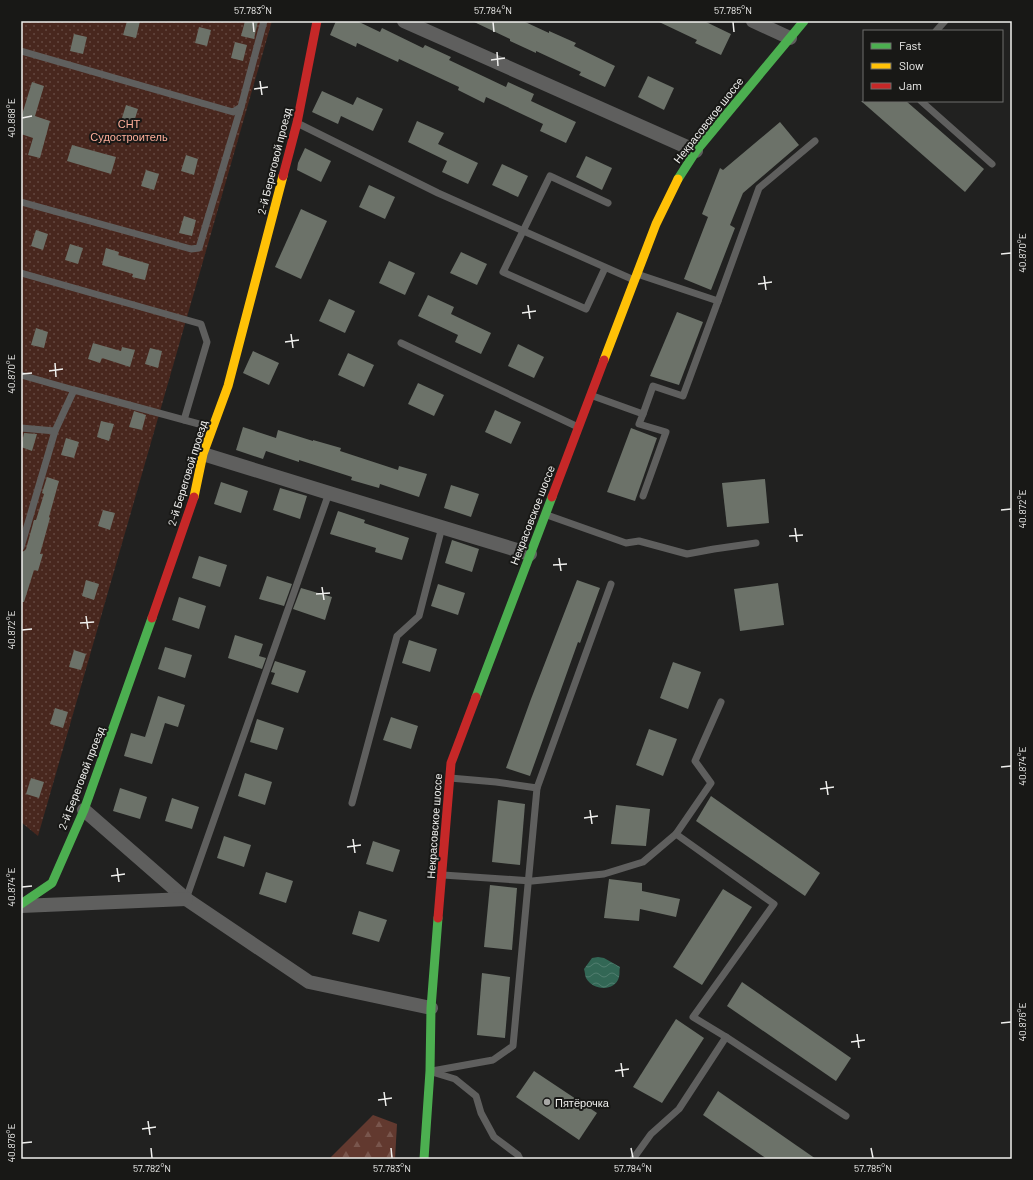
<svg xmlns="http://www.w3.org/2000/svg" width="1033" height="1180" viewBox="0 0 1033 1180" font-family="Barlow,sans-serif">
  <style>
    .forest { fill: url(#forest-firs) }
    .garden { fill: url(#garden-dots) }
    .water { fill: url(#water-waves) }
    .building { fill: #6c7269 }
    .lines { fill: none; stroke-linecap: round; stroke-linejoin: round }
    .lane { stroke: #5f5f5e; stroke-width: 7 }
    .street { stroke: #5f5f5e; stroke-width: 14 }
    .fast { stroke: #4caf50; stroke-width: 9 }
    .slow { stroke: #ffc107; stroke-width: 9 }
    .jam { stroke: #c62828; stroke-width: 9 }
    .ticks { fill: none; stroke: #efefed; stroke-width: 1.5 }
    .poi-dot { fill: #a7a7a5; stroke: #181816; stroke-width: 1.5 }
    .labels { text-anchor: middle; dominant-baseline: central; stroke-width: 4; stroke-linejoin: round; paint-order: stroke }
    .street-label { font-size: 11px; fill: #efefed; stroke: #181816 }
    .park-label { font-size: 11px; fill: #feae9a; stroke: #181816 }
    .poi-label { font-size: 11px; fill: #efefed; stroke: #181816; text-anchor: start }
    .neatline { fill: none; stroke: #efefed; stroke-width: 1.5 }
    .ticks-label { font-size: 10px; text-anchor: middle; fill: #efefed }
  </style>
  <defs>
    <pattern id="forest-firs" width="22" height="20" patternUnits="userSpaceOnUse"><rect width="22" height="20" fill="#62392f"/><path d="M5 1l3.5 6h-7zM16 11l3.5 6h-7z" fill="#79564d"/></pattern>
    <pattern id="garden-dots" width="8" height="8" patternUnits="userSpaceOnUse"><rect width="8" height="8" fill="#48271e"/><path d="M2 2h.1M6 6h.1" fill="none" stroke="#63473f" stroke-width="1.8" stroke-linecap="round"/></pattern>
    <pattern id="water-waves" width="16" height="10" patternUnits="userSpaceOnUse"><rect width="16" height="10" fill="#326755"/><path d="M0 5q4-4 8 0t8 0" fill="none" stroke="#507d6e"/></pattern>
  </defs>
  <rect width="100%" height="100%" fill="#212120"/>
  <path class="forest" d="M373 1115 397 1124 395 1159H329Z"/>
  <path class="garden" d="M21 21H272L38 836 21 822Z"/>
  <path class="water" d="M598 957 604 958 620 967C619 970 620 974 619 977 615 992 593 991 586 978 585 976 585 972 584 969L592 958Z"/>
  <g class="building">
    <path d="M127 21H140L136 38 123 35Z"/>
    <path d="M245 21H258L254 39 241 36Z"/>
    <path d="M336 21H357L380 32 382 28 423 48 425 45 451 57 449 60 506 87 508 82 534 94 531 101 576 122 566 143 540 131 543 124 486 97 484 103 458 90 459 87 399 59 398 62 357 43 356 47 330 35Z"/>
    <path d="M472 21H523L549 33V31L576 43 574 46 615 66 605 87 579 75 581 72 536 51V53L510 41V39Z"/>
    <path d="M657 21H704L731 34 721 55 695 43 697 40Z"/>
    <path d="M199 27 211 30 207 46 195 43Z"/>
    <path d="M74 34 87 37 83 54 70 51Z"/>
    <path d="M235 42 247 45 243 61 231 58Z"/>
    <path d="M648 76 674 88 664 110 638 97Z"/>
    <path d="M32 82 44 86 35 116 50 121 40 158 28 155 33 138 21 134V118Z"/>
    <path d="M322 91 353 105 357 97 383 109 373 131 341 116 338 124 312 112Z"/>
    <path d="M861 101H906L984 169 965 192Z"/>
    <path d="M126 105 138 109 133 125 121 121Z"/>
    <path d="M417 121 444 133 438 144 478 163 468 184 442 172 447 161 408 142Z"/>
    <path d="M780 122 799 145 743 193 730 225 735 228 711 290 684 279 708 217 702 214 720 168 723 170Z"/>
    <path d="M72 145 116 157 111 174 67 161Z"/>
    <path d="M305 148 331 161 321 182 297 170 298 163Z"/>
    <path d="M186 155 198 159 194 175 181 171Z"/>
    <path d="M586 156 612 168 602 190 576 177Z"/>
    <path d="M502 164 528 176 518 197 492 185Z"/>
    <path d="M146 170 159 174 154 190 141 186Z"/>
    <path d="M369 185 395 197 385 219 359 207Z"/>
    <path d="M301 209 327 221 301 279 275 267Z"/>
    <path d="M184 216 196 220 192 236 179 233Z"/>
    <path d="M36 230 48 234 43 250 31 246Z"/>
    <path d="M70 244 83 248 78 264 65 260Z"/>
    <path d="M106 248 119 252 118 255 149 264 145 280 132 277 133 274 102 265Z"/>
    <path d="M461 252 487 264 477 285 450 273Z"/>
    <path d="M389 261 415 273 405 295 379 283Z"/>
    <path d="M428 295 454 307 451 314 491 333 481 354 455 342 458 335 418 316Z"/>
    <path d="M329 299 355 311 345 333 319 321Z"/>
    <path d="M677 312 703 322 679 385 650 376Z"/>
    <path d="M36 328 48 332 44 348 31 345Z"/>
    <path d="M93 343 121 351 122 347 135 350 130 367 102 358 100 363 88 359Z"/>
    <path d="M518 344 544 357 534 378 508 366Z"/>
    <path d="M150 348 162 351 158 368 145 364Z"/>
    <path d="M253 351 279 363 269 385 243 373Z"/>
    <path d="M348 353 374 365 364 387 338 375Z"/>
    <path d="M418 383 444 395 434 416 408 404Z"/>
    <path d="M495 410 521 422 511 444 485 432Z"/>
    <path d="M134 411 146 415 142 430 129 427Z"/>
    <path d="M101 421 114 424 109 441 97 437Z"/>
    <path d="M243 427 276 438 278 430 313 441V440L341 448 340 451 398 470 399 466 427 474 419 497 380 484 379 488 351 480 352 477 299 460V462L266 451 263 459 236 450Z"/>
    <path d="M631 428 657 438 635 501 607 492Z"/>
    <path d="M24 433 37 434 32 451 21 447Z"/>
    <path d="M66 438 79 442 74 458 61 455Z"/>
    <path d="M47 477 59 481 49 517 50 518 40 554H43L38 571 34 570 24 602H21V552L24 551 26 549 34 520H36L44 494 42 493Z"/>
    <path d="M765 479 769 523 727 527 722 483Z"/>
    <path d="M221 482 248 491 241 513 214 504Z"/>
    <path d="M451 485 479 494 471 517 444 508Z"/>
    <path d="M280 488 307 496 300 519 273 510Z"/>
    <path d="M103 510 115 513 110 530 98 526Z"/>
    <path d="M338 511 365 520 364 523 409 538 402 560 375 552 376 548 330 534Z"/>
    <path d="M452 540 479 549 472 572 445 563Z"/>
    <path d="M199 556 227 565 220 587 192 578Z"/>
    <path d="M267 576 292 584 284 606 259 599Z"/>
    <path d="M86 580 99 584 94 600 82 596Z"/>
    <path d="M577 580 600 588 580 643 578 642 530 776 506 768 531 699Z"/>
    <path d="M778 583 784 625 740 631 734 589Z"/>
    <path d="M438 584 465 593 458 615 431 606Z"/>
    <path d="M301 588 332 597 325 620 293 609Z"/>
    <path d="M179 597 206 606 199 629 172 620Z"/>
    <path d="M235 635 263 644 259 656 266 658 262 669 228 658Z"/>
    <path d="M409 640 437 649 430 672 402 663Z"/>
    <path d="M165 647 192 655 185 678 158 669Z"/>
    <path d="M74 650 86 654 81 670 69 667Z"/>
    <path d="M275 661 306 671 298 693 271 684 275 673 271 672Z"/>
    <path d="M673 662 701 672 688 709 660 698Z"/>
    <path d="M158 696 185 705 178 727 165 723 152 764 124 756 131 733 145 737Z"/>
    <path d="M55 708 68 712 63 728 50 724Z"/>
    <path d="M391 717 418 726 411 749 383 740Z"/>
    <path d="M257 719 284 728 277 750 250 742Z"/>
    <path d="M649 729 677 739 663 776 636 765Z"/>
    <path d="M245 773 272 782 265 805 238 796Z"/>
    <path d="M31 778 44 782 39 798 26 794Z"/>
    <path d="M120 788 147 797 140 819 113 811Z"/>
    <path d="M711 796 820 873 805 896 696 821Z"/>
    <path d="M172 798 199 807 192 829 165 821Z"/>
    <path d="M498 800 525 804 520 865 492 862Z"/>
    <path d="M616 805 650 809 646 846 611 844Z"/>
    <path d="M224 836 251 845 244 867 217 858Z"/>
    <path d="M373 841 400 850 393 872 366 864Z"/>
    <path d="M266 872 293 881 286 903 259 894Z"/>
    <path d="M609 879 642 883V891L680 899 676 917 640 909 639 921 604 918Z"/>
    <path d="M490 885 517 888 512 950 484 947Z"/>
    <path d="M723 889 752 907 702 985 673 967Z"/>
    <path d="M359 911 387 920 379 942 352 934Z"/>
    <path d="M482 973 510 977 505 1038 477 1035Z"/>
    <path d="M742 982 851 1058 836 1081 727 1006Z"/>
    <path d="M676 1019 704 1038 662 1103 633 1087Z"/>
    <path d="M534 1071 597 1113 579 1140 516 1097Z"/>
    <path d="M718 1091 816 1159H767L703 1115Z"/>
  </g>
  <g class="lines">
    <g class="lane">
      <path d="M936 31 945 21"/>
      <path d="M21 51 233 112 241 107 264 21"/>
      <path d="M921 101 992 164"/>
      <path d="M299 124 438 193 634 280"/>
      <path d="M21 202 191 249 199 248 241 107"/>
      <path d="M605 268 586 309 503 272 550 176 608 203"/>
      <path d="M21 273 201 324 207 342 184 420"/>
      <path d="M637 274 718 301 759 188 815 141"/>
      <path d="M401 343 578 427"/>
      <path d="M21 375 74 390"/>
      <path d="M593 396 643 414 639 424 666 432 643 496"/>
      <path d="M643 414 653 386 683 396 718 301"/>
      <path d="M21 428 55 431"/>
      <path d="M547 515 626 543 639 541 687 554 714 549 756 543"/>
      <path d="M21 547 55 431 74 390 210 427"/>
      <path d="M450 778 496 782 537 788 611 584"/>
      <path d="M352 803 397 636 419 616 442 527"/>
      <path d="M443 875 532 881 604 874 643 862 676 834"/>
      <path d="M186 899 329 493"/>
      <path d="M726 1037 846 1116"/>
      <path d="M432 1071 493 1060 513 1046 537 788"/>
      <path d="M432 1072 455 1079 476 1096 481 1113 494 1137 518 1155 520 1159"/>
      <path d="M633 1159 651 1134 679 1109 726 1037 693 1017 774 904 676 834 711 783 695 761 721 702"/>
    </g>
    <g class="street">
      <path d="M404 21 696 151"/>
      <path d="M753 21 790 38"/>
      <path d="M203 454 329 493 530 554"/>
      <path d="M84 810 186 899 309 982 431 1008"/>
      <path d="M21 906 186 899"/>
    </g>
    <g class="fast">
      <path d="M678 179 696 151 804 21"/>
      <path d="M476 697 552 497"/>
      <path d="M21 904 52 883 84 810 152 618"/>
      <path d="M424 1159 430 1071 431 1008 438 918"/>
    </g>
    <g class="slow">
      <path d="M604 360 656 224 678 179"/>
      <path d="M194 497 203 454 228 386 283 176"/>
    </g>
    <g class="jam">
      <path d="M283 176 297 123 317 21"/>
      <path d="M552 497 604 360"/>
      <path d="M152 618 194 497"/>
      <path d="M438 918 451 763 476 697"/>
    </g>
  </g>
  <path class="ticks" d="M253 22 254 32M493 22 494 32M733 22 734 32M497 52 498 66M491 60 505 58M260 81 262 95M254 89 268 87M22 118 32 116M1001 254 1011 253M764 276 766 290M758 284 772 282M528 305 530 319M522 313 536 311M291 334 293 348M285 342 299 340M55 363 56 377M49 371 63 369M22 374 32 373M1001 510 1011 509M795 528 797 542M789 536 803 535M559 558 561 571M553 565 567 564M322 587 324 600M316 594 330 593M86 616 88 629M80 623 94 622M22 630 32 629M1001 767 1011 766M826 781 828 795M820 789 834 787M590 810 592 824M584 818 598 816M353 839 355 853M347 847 361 845M117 868 119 882M111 876 125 874M22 887 32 886M1001 1023 1011 1022M857 1034 859 1048M851 1042 865 1040M621 1063 623 1077M615 1071 629 1069M384 1092 386 1106M378 1100 392 1098M148 1121 150 1135M142 1129 156 1127M22 1143 32 1142M151 1148 152 1158M391 1148 392 1158M631 1148 633 1158M871 1148 873 1158"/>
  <circle class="poi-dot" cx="547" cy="1102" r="4"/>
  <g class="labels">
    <g class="street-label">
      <text transform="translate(708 120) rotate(-52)">Некрасовское шоссе</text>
      <text transform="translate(274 161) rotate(-76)">2-й Береговой проезд</text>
      <text transform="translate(187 473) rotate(-73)">2-й Береговой проезд</text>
      <text transform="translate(532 515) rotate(-69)">Некрасовское шоссе</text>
      <text transform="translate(81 778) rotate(-69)">2-й Береговой проезд</text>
      <text transform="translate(434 826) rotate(-86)">Некрасовское шоссе</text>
    </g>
    <g class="park-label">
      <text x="129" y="123">СНТ<tspan x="129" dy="13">Судостроитель</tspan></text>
    </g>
    <g class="poi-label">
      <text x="555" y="1102">Пятёрочка</text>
    </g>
  </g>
  <rect width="1033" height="1180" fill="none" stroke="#181816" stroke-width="44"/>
  <rect x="863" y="30" width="140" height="72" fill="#181816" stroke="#6e6e6c"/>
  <rect x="871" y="43" width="20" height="6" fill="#4caf50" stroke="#6e6e6c"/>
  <text x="899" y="50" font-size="12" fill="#efefed">Fast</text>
  <rect x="871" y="63" width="20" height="6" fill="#ffc107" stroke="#6e6e6c"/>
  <text x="899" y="70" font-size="12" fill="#efefed">Slow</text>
  <rect x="871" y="83" width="20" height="6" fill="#c62828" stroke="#6e6e6c"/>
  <text x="899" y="90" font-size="12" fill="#efefed">Jam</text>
  <rect x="22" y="22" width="989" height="1136" class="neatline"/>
  <g class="ticks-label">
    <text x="253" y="14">57.783°N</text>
    <text x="493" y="14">57.784°N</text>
    <text x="733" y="14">57.785°N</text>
    <text transform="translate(11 118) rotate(-90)" y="4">40.868°E</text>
    <text transform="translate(1022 253) rotate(-90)" y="4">40.870°E</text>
    <text transform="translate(11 374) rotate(-90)" y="4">40.870°E</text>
    <text transform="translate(1022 509) rotate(-90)" y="4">40.872°E</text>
    <text transform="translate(11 630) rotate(-90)" y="4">40.872°E</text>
    <text transform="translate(1022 766) rotate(-90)" y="4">40.874°E</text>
    <text transform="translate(11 887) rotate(-90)" y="4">40.874°E</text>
    <text transform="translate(1022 1022) rotate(-90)" y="4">40.876°E</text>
    <text transform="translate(11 1143) rotate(-90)" y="4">40.876°E</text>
    <text x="152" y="1172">57.782°N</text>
    <text x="392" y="1172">57.783°N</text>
    <text x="633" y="1172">57.784°N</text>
    <text x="873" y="1172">57.785°N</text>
  </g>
</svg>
